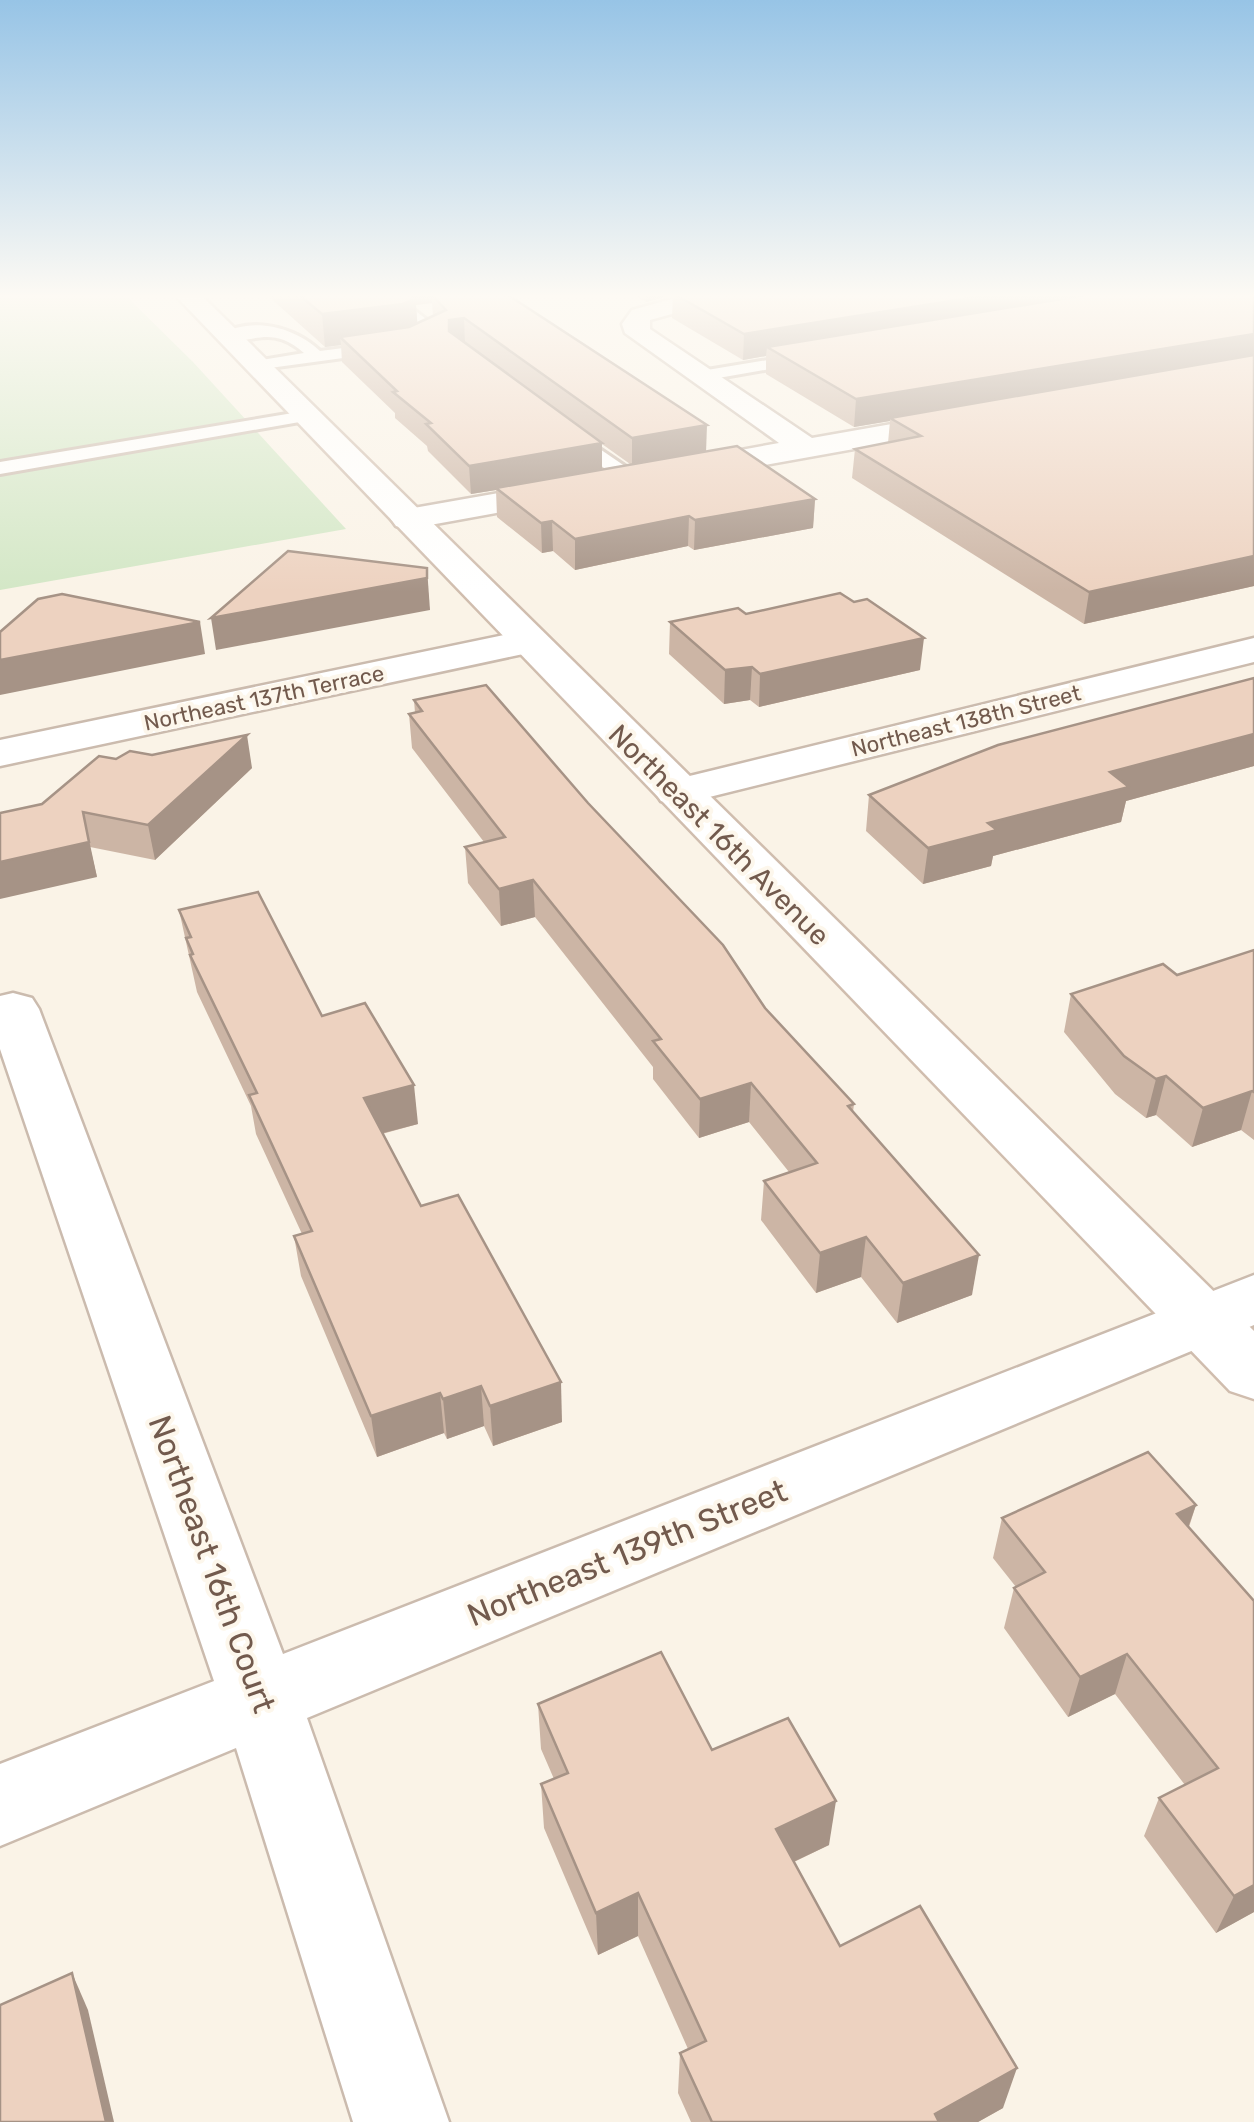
<svg xmlns="http://www.w3.org/2000/svg" width="1254" height="2122" viewBox="0 0 1254 2122" font-family="Rubik,sans-serif">
  <style>
    .green { fill: #d3e7c6 }
    .lines { fill: none; stroke-linecap: round; stroke-linejoin: round }
    .lane-casing { stroke: #cbbbae; stroke-width: 6 }
    .street-casing { stroke: #cbbbae; stroke-width: 5 }
    .secondary-casing { stroke: #d0bdae; stroke-width: 5 }
    .lane { fill: #fff; fill-rule: evenodd }
    .street { fill: #fff; fill-rule: evenodd }
    .secondary { fill: #fff; fill-rule: evenodd }
    .wall { fill: #ccb5a5; fill-rule: evenodd }
    .shaded-wall { fill: #a69386 }
    .building { fill: #edd2c0; stroke: #a69386; stroke-width: 2.5 }
    .labels { text-anchor: middle; dominant-baseline: central; stroke-width: 8; stroke-linejoin: round; paint-order: stroke }
    .far-street-label { font-size: 22px; fill: #725a4d; stroke: #fdf7ec }
    .street-label { font-size: 28px; fill: #725a4d; stroke: #fdf7ec }
    .near-street-label { font-size: 32px; fill: #725a4d; stroke: #fdf7ec }
  </style>
  <rect width="100%" height="100%" fill="#faf3e7"/>
  <path class="green" d="M0 295H125L193 362 346 529 0 590Z"/>
  <g class="lines">
    <defs>
      <g id="lane">
        <path d="M379 295H395L444 333 409 349 255 370 249 368V362L304 353C267 319 244 352 219 336 250 315 295 327 320 351L406 340 425 332Z"/>
        <path d="M810 353 816 355V361L701 381 693 376 701 371Z"/>
        <path d="M305 411 314 416 311 420 0 474V462Z"/>
        <path d="M566 426 638 475V483H624L560 435 557 431Z"/>
      </g>
      <g id="street">
        <path d="M686 295H726L723 300 650 320V329L812 438 960 412 971 415 975 421 971 427 960 430 681 480 670 477 665 470 670 463 779 443 625 333 622 324 632 310Z"/>
        <path d="M572 480 584 483 588 490 584 497 408 529 396 526 391 519 396 512 408 509Z"/>
        <path d="M528 630 542 634 547 642 542 650 0 766V740Z"/>
        <path d="M1254 638V662L677 805 661 801 655 792 661 783Z"/>
        <path d="M13 993 32 998 39 1009 283 1654 1254 1275V1325L307 1718 449 2122H353L236 1748 0 1846V1764L214 1681 0 1049V996Z"/>
      </g>
      <path id="secondary" d="M175 295H201L1254 1331V1399L1230 1391Z"/>
    </defs>
    <use href="#lane" class="lane-casing"/>
    <use href="#street" class="street-casing"/>
    <use href="#secondary" class="secondary-casing"/>
    <use href="#lane" class="lane"/>
    <use href="#street" class="street"/>
    <use href="#secondary" class="secondary"/>
  </g>
  <g class="wall">
    <path d="M267 295H508L706 451 815 499 813 528 694 550 688 546 575 570 553 551 542 553 497 517 496 490 471 494 428 451 427 446 395 418V413L342 362 341 345 325 347ZM432 303 433 316 417 323 416 305ZM602 444 630 464 602 469Z"/>
    <path d="M634 295H672L646 302Z"/>
    <path d="M673 295H1254V586L1084 624 852 478 855 449 888 443 890 421 854 427 766 374V356L743 360 672 318Z"/>
    <path d="M854 602 920 670 759 707 750 700 724 704 669 654 670 622Z"/>
    <path d="M1254 678V766L1126 801 1121 822 993 856 991 866 923 884 866 831 869 795Z"/>
    <path d="M414 700 765 1008 854 1104 853 1112 972 1295 897 1323 861 1277 816 1293 761 1220 764 1181 789 1172 749 1122 699 1138 653 1079V1067L535 917 501 926 468 883 465 847 484 842 412 748 409 714 415 713Z"/>
    <path d="M152 755 252 768 155 860 90 847 97 877 42 804 116 759Z"/>
    <path d="M179 910 322 1016 418 1124 382 1134 421 1206 562 1422 493 1446 484 1426 447 1439 444 1433 377 1457 301 1276 294 1236 302 1234 256 1134 251 1106 197 992Z"/>
    <path d="M1254 950V1140L1241 1130 1192 1147 1156 1115 1146 1118 1115 1094 1064 1032 1071 994 1177 975Z"/>
    <path d="M1196 1505 1189 1527 1254 1912 1216 1933 1144 1836 1159 1798 1185 1785 1115 1694 1068 1717 1004 1628 1014 1588 1016 1587 993 1558 1002 1518Z"/>
    <path d="M538 1704 712 1750 829 1845 794 1862 840 1946 1003 2108 978 2122H691L678 2093 680 2053 688 2049 638 1936 598 1955 544 1828 541 1784 554 1779 541 1749Z"/>
  </g>
  <g class="shaded-wall">
    <path d="M414 295H477H432V303L416 305 418 331 340 337 341 345 325 347 322 314 415 299Z"/>
    <path d="M646 295H672L646 302Z"/>
    <path d="M988 295H1133L767 347 766 356 743 360 744 334Z"/>
    <path d="M464 318 465 343 450 344 449 320Z"/>
    <path d="M1254 334V359L890 418V421L854 427 856 399Z"/>
    <path d="M707 425 706 453 632 466V438Z"/>
    <path d="M602 443V471L496 488V490L471 494 469 466Z"/>
    <path d="M815 499 813 528 694 550 695 520Z"/>
    <path d="M689 516 688 546 575 570V539Z"/>
    <path d="M552 521 553 551 542 553 541 523Z"/>
    <path d="M1254 556V586L1084 624 1089 592Z"/>
    <path d="M427 568 430 610 216 650 211 618Z"/>
    <path d="M200 622 205 654 0 695V660Z"/>
    <path d="M924 638 920 670 759 707 760 674Z"/>
    <path d="M752 667 750 700 724 704 725 670Z"/>
    <path d="M1254 734V766L1126 801 1121 822 993 856 991 866 923 884 928 848 1110 772Z"/>
    <path d="M247 735 252 768 155 860 148 825Z"/>
    <path d="M83 812 97 877 0 899V862Z"/>
    <path d="M533 880 535 917 501 926 499 889Z"/>
    <path d="M1166 1076 1156 1115 1146 1118 1156 1079Z"/>
    <path d="M751 1083 749 1122 699 1138 700 1099Z"/>
    <path d="M414 1085 418 1124 368 1137 364 1098Z"/>
    <path d="M1252 1091 1241 1130 1192 1147 1203 1108Z"/>
    <path d="M866 1237 861 1277 816 1293 820 1253Z"/>
    <path d="M979 1255 972 1295 897 1323 903 1283Z"/>
    <path d="M561 1382 562 1422 493 1446 490 1406Z"/>
    <path d="M481 1386 484 1426 447 1439 443 1399Z"/>
    <path d="M440 1393 444 1433 377 1457 371 1416Z"/>
    <path d="M1196 1505 1182 1545 1177 1514Z"/>
    <path d="M1127 1654 1115 1694 1068 1717 1080 1677Z"/>
    <path d="M836 1801 829 1845 772 1872 776 1829Z"/>
    <path d="M1254 1885V1912L1216 1933 1234 1896Z"/>
    <path d="M638 1893V1936L598 1955 596 1913Z"/>
    <path d="M72 1973 88 2010 114 2122H106Z"/>
    <path d="M1017 2068 1003 2108 978 2122H932L935 2114Z"/>
  </g>
  <g class="building">
    <path d="M299 295H410L415 299 403 304 322 314Z"/>
    <path d="M432 295H508L707 425 632 438 464 318 449 320V331L602 443 469 466 426 424 431 423 393 392 397 391 340 337 409 327 446 310Z"/>
    <path d="M676 295H988L744 334Z"/>
    <path d="M1086 295H1254V334L856 399 767 347Z"/>
    <path d="M1254 355V556L1089 592 855 449 921 436 890 418Z"/>
    <path d="M737 446 815 499 695 520 689 516 575 539 552 521 541 523 496 488Z"/>
    <path d="M288 551 427 568V578L211 618Z"/>
    <path d="M840 593 854 602 867 599 924 638 760 674 752 667 725 670 670 622 738 608 746 614Z"/>
    <path d="M62 594 200 622 0 660V632L38 599Z"/>
    <path d="M1254 678V734L1110 772 1129 787 988 823 997 830 928 848 869 795 998 745Z"/>
    <path d="M486 685 588 803 723 945 765 1008 854 1104 848 1106 979 1255 903 1283 866 1237 820 1253 764 1181 817 1163 751 1083 700 1099 653 1041 661 1039 533 880 499 889 465 847 505 837 409 714 422 711 414 700Z"/>
    <path d="M247 735 148 825 83 812 89 842 0 862V813L42 804 99 756 116 759 130 751 152 755Z"/>
    <path d="M258 892 322 1016 365 1003 414 1085 364 1098 421 1206 458 1195 561 1382 490 1406 481 1386 443 1399 440 1393 371 1416 294 1236 312 1231 249 1095 257 1093 190 955 193 954 186 938 191 937 179 910Z"/>
    <path d="M1254 950V1092L1252 1091 1203 1108 1166 1076 1156 1079 1124 1056 1071 994 1163 964 1177 975Z"/>
    <path d="M1148 1452 1196 1505 1177 1514 1254 1601V1885L1234 1896 1159 1798 1218 1768 1127 1654 1080 1677 1014 1588 1045 1572 1002 1518Z"/>
    <path d="M661 1652 712 1750 788 1718 836 1801 776 1829 840 1946 920 1906 1017 2068 935 2114 939 2122H712L680 2053 706 2041 638 1893 596 1913 541 1784 568 1773 538 1704Z"/>
    <path d="M72 1973 106 2122H0V2005Z"/>
  </g>
  <linearGradient id="sky" x2="0" y2="1"><stop stop-color="#97c4e6"/><stop offset="0.5" stop-color="#fdfaf4"/><stop offset="1" stop-color="#fdfaf4" stop-opacity="0"/></linearGradient>
  <rect width="1254" height="592" fill="url(#sky)"/>
  <g class="labels">
    <g class="far-street-label">
      <text transform="translate(264 698) rotate(-12)">Northeast 137th Terrace</text>
      <text transform="translate(966 721) rotate(-14)">Northeast 138th Street</text>
    </g>
    <g class="street-label">
      <text transform="translate(719 835) rotate(45)">Northeast 16th Avenue</text>
    </g>
    <g class="near-street-label">
      <text transform="translate(627 1553) rotate(-22)">Northeast 139th Street</text>
      <text transform="translate(212 1564) rotate(70)">Northeast 16th Court</text>
    </g>
  </g>
</svg>
